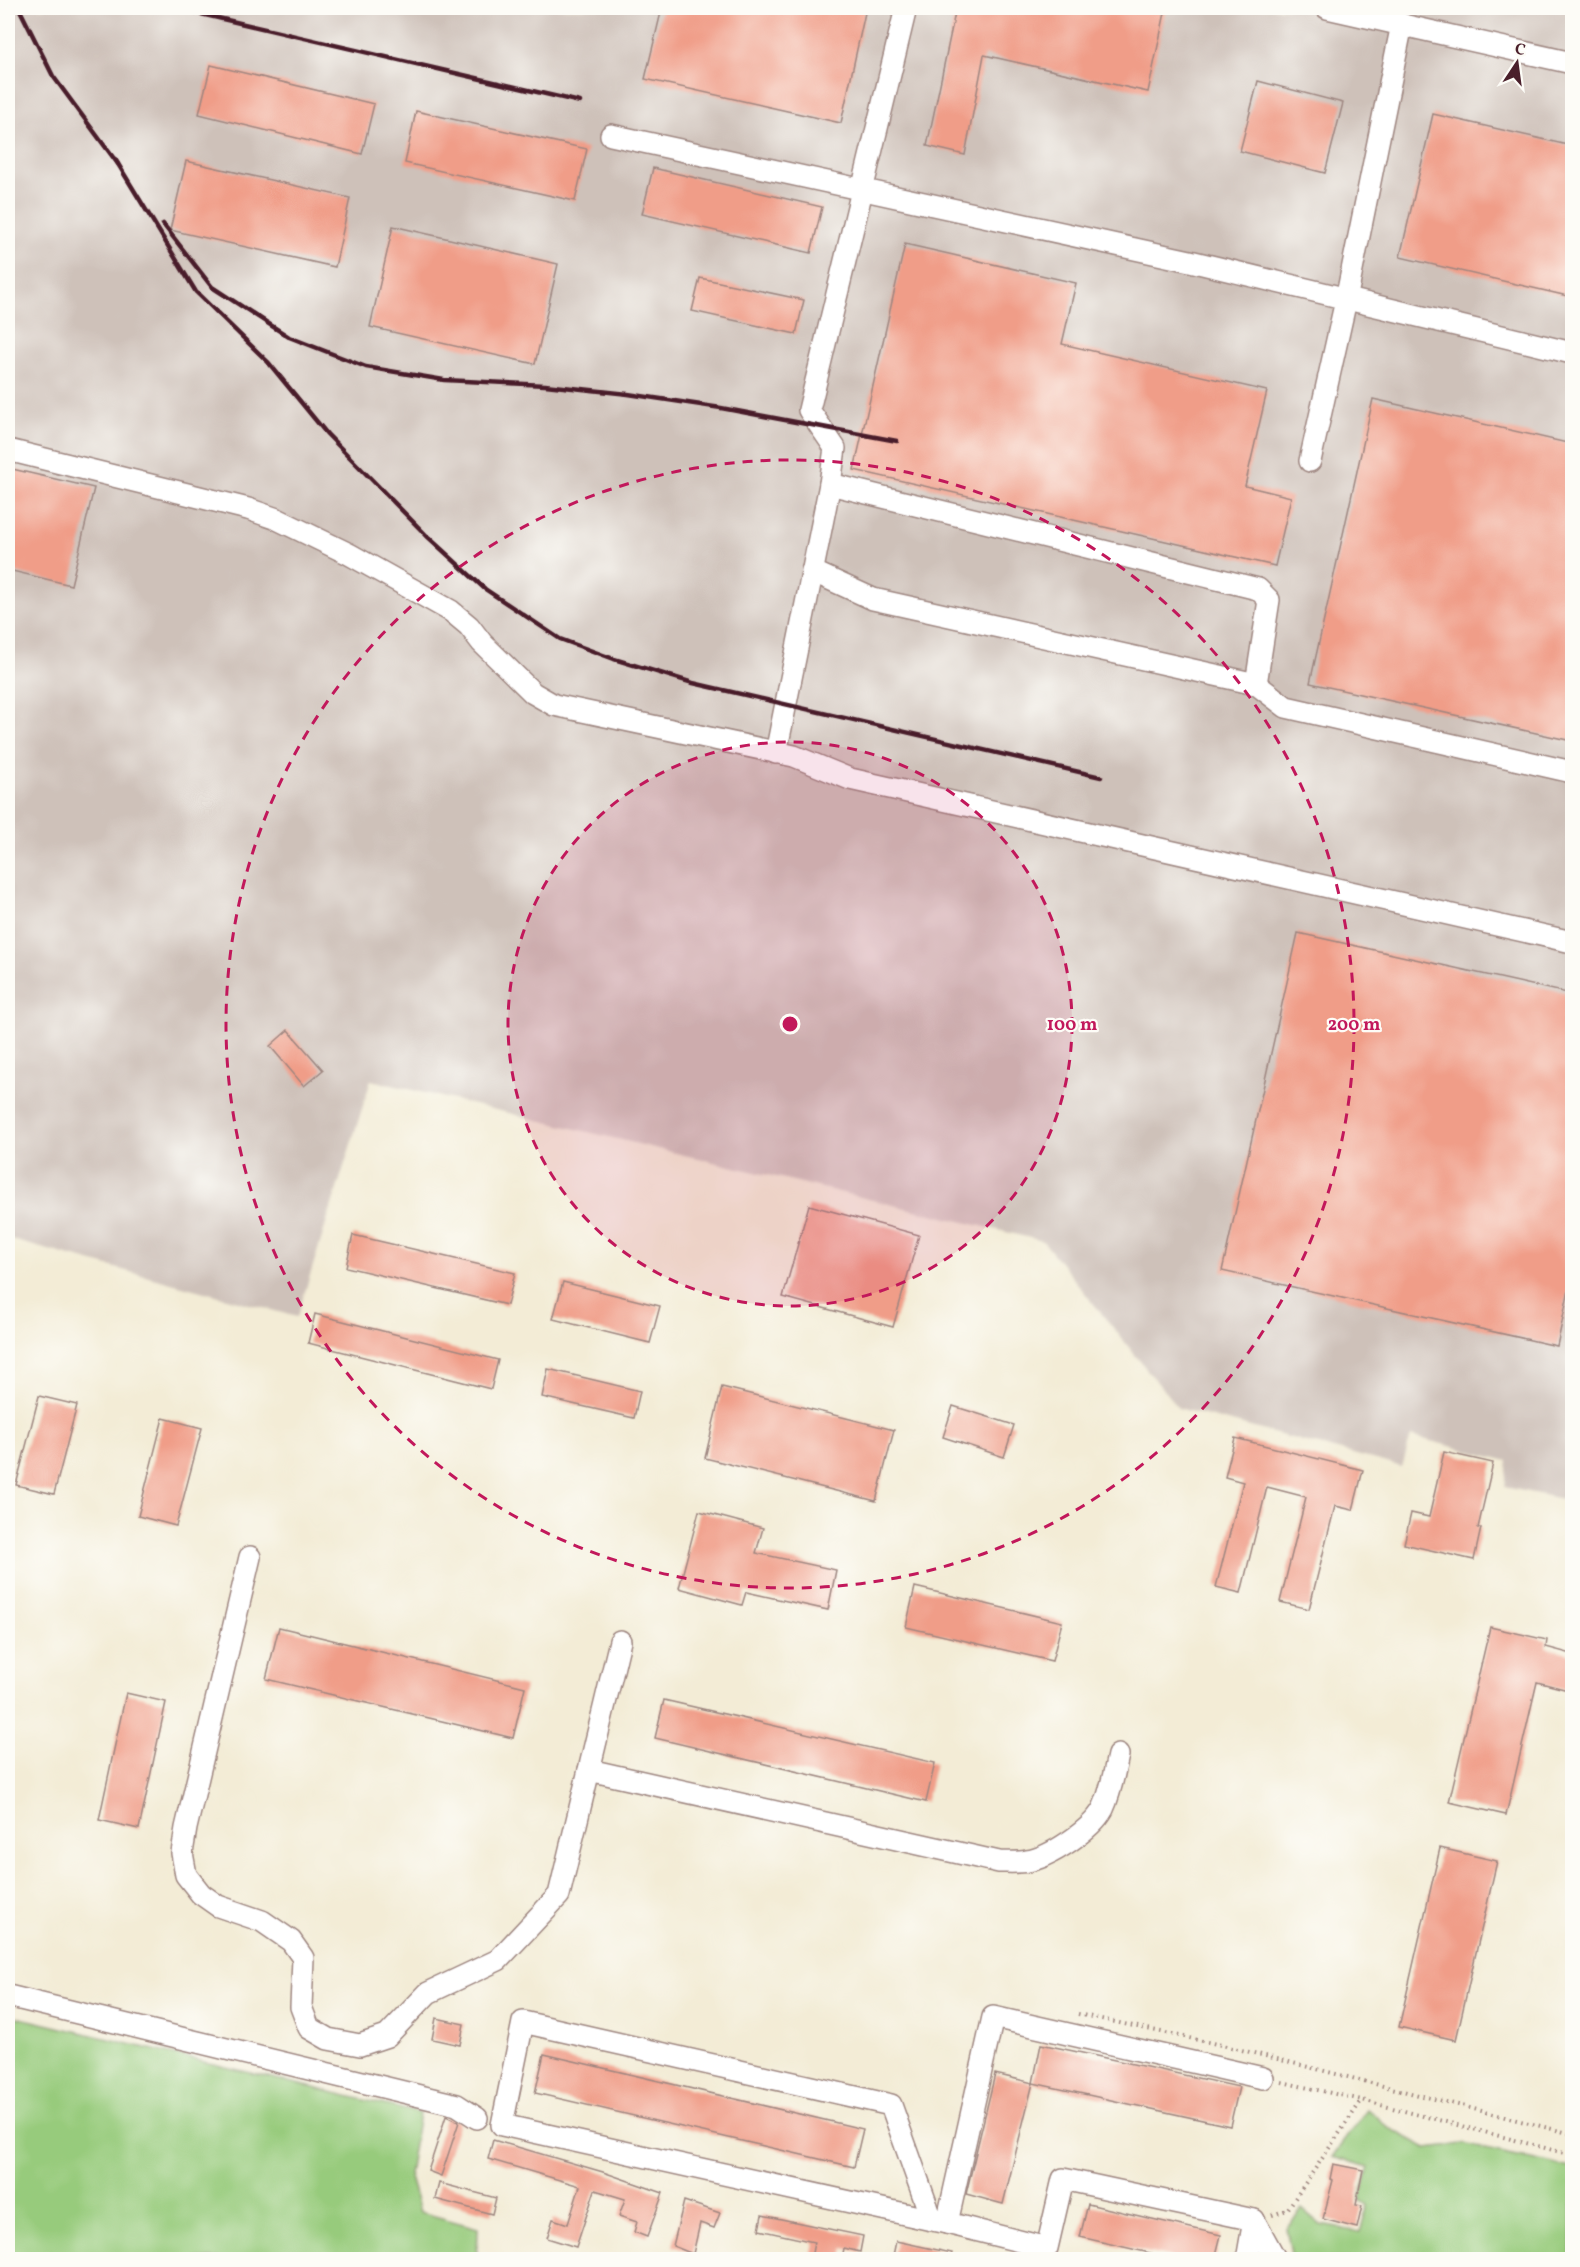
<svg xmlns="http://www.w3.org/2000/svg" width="1580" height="2267" viewBox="0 0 1580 2267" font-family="Vollkorn,serif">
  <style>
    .industrial { fill: #cec1b9 }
    .green { fill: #97cb7c; stroke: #707554; stroke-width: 1.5 }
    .building { fill: #f09d88 }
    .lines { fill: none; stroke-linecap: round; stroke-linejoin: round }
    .minor-casing { stroke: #9e8680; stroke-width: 24 }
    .path { stroke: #9e8680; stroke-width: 4; stroke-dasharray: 1.5 4.5; stroke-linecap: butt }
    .minor { stroke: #fff; stroke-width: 21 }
    .rail { stroke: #4a1f2b; stroke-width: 4.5 }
    .ring { fill: none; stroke: #c2185b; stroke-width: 3; stroke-dasharray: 10 8 }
    .centre { fill: #c2185b; stroke: #fdfcf7; stroke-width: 3 }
    .ring-label { font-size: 18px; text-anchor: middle; font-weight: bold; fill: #c2185b; stroke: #fdfcf7; stroke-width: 4.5; stroke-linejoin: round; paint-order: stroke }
  </style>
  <rect width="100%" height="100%" fill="#fdfcf7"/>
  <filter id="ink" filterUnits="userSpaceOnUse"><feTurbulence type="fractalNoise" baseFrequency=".0167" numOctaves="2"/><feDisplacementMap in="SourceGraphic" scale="12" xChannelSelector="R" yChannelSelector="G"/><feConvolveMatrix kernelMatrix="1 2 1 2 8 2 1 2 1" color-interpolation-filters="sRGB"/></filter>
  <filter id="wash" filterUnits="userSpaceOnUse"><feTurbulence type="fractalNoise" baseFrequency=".008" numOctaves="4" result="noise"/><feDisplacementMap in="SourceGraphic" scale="24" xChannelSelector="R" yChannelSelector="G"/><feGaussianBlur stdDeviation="1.35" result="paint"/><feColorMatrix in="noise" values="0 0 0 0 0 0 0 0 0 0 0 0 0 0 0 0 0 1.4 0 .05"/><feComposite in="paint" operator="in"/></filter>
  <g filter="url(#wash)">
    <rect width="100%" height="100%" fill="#f3ecd6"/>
    <path class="industrial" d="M8 8H1572V1501L1505 1487 1508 1461 1411 1436 1402 1467 1178 1408 1043 1241 371 1080 297 1317 8 1239Z"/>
    <g class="green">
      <path d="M8 2015 419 2113 409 2174 420 2212 478 2228 477 2259H8Z"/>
      <path d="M1367 2109 1391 2129 1426 2148 1463 2144 1572 2168V2259H1292L1286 2228 1302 2209 1321 2225 1360 2232 1368 2205 1360 2200 1369 2167 1332 2157Z"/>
    </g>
    <g id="blocks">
      <g class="building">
        <path d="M662 8H866L841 123 645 79Z"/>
        <path d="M956 8H1166L1148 92 984 55 965 155 927 146Z"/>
        <path d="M211 65 374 104 362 154 199 114Z"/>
        <path d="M1258 81 1343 103 1325 173 1240 151Z"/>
        <path d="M416 111 587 149 575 201 405 163Z"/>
        <path d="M1433 114 1572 146V297L1400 257Z"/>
        <path d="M186 161 350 198 335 267 170 230Z"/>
        <path d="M653 168 822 207 811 253 642 214Z"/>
        <path d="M393 226 558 264 535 364 370 327Z"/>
        <path d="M905 244 1076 283 1062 344 1267 391 1245 486 1291 497 1275 566 854 470Z"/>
        <path d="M700 278 804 300 796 334 692 311Z"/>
        <path d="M1373 399 1572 444V741L1310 683Z"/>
        <path d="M8 468 94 488 71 585 8 570Z"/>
        <path d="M1298 933 1572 994V1275L1557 1346 1222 1271Z"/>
        <path d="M288 1030 323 1070 304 1086 270 1046Z"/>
        <path d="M809 1205 919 1235 893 1327 783 1297Z"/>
        <path d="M353 1235 515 1273 507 1305 346 1267Z"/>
        <path d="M563 1282 660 1306 650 1343 553 1319Z"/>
        <path d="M315 1314 498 1360 491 1389 308 1343Z"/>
        <path d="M548 1369 640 1391 634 1418 542 1397Z"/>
        <path d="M722 1387 894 1430 876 1501 705 1458Z"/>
        <path d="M39 1396 77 1405 54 1494 16 1485Z"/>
        <path d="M953 1406 1014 1425 1004 1457 943 1437Z"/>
        <path d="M163 1418 202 1428 176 1526 138 1516Z"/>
        <path d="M1235 1438 1363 1470 1353 1510 1335 1506 1309 1609 1280 1602 1306 1497 1267 1487 1241 1593 1216 1587 1243 1482 1225 1477Z"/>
        <path d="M1444 1452 1493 1463 1478 1528H1481L1474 1560 1404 1544 1411 1513 1429 1517Z"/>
        <path d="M699 1511 763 1528 756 1553 836 1570 828 1610 746 1592 742 1605 679 1588Z"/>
        <path d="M915 1587 1062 1622 1052 1661 906 1627Z"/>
        <path d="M279 1627 525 1687 513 1738 266 1679Z"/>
        <path d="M1490 1627 1547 1640 1546 1647 1572 1654V1691L1537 1682 1506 1815 1449 1802Z"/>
        <path d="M126 1693 166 1702 139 1829 99 1820Z"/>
        <path d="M664 1700 935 1763 926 1802 655 1738Z"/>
        <path d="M1440 1848 1497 1861 1456 2040 1399 2027Z"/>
        <path d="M436 2018 464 2024 460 2045 432 2039Z"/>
        <path d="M1041 2044 1239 2087 1230 2126 1033 2083Z"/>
        <path d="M544 2054 863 2129 854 2167 535 2093Z"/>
        <path d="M995 2074 1033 2083 1003 2204 966 2194Z"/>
        <path d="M446 2116 459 2122 441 2176 428 2171Z"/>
        <path d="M493 2140 603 2172 663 2193 647 2237 634 2232 637 2222 619 2216 625 2199 595 2190 576 2247 547 2238 553 2219 568 2224 580 2186 488 2159Z"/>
        <path d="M1333 2164 1363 2170 1356 2205 1362 2206 1357 2228 1323 2219 1333 2180 1330 2179Z"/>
        <path d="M439 2183 496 2198 492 2214 435 2199Z"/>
        <path d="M684 2201 720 2213 714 2228 700 2223 693 2254 673 2246Z"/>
        <path d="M1088 2204 1221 2235 1215 2259H1176L1080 2237Z"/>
        <path d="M762 2215 863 2236 860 2252 844 2248 842 2259H811L814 2242 759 2230Z"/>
        <path d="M896 2241 952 2253 951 2259H910L893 2256Z"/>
      </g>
    </g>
  </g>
  <g filter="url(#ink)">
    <use href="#blocks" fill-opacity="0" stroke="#9e8680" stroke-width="1.5"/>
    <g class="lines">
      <defs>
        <g id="minor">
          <path d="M1327 8 1572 63"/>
          <path d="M611 135 1190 261 1572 353"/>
          <path d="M8 450 248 509 277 519 349 554 451 611 469 626 482 643 533 693 554 705 794 756 850 779 1572 942"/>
          <path d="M1310 461 1346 300 1402 24"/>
          <path d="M830 484 1258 589 1269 600 1256 684"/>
          <path d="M812 571 873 599 1256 684 1286 707 1572 772"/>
          <path d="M776 753 830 484 835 448 809 410 906 8"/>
          <path d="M250 1557 186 1828 182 1853 186 1875 201 1894 218 1906 262 1921 291 1941 303 1958 301 2007 309 2028 328 2039 360 2045 387 2036 428 1993 498 1960 559 1895 620 1641"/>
          <path d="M589 1770 999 1862C1008 1862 1018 1863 1027 1861 1050 1858 1092 1829 1103 1809 1111 1792 1114 1773 1118 1755"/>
          <path d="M8 1996 457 2105 477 2118"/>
          <path d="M932 2220 891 2105 523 2022 502 2125 932 2220 947 2223 993 2017 1263 2078"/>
          <path d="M947 2223 1047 2248 1063 2179 1254 2220 1276 2260"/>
          <path d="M1247 2260 1254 2220"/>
        </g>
      </defs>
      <use href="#minor" class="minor-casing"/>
      <g class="path">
        <path d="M1078 2014 1226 2046 1572 2134"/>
        <path d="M1282 2082 1362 2100 1572 2155"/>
        <path d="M1272 2215 1287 2210 1362 2100"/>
      </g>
      <use href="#minor" class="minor"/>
      <g class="rail">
        <path d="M19 8 53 76 118 164"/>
        <path d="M175 8 580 102"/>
        <path d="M115 159 196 292 268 362 327 434 427 536 485 589 560 639 614 659 693 683 1101 777"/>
        <path d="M163 224 212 287 289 337 366 367 444 380 545 385 628 394 721 408 897 441"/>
      </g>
    </g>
  </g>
  <circle cx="790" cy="1024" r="282" fill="#c2185b" fill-opacity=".12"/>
  <g class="ring">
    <circle cx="790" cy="1024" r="282"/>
    <circle cx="790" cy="1024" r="564"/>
  </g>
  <circle cx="790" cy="1024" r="9" class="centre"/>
  <g class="ring-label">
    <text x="1072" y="1030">100 m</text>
    <text x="1354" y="1030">200 m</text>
  </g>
  <rect width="1580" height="2267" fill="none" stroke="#fdfcf7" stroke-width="30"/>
  <g transform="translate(1517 63) rotate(13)" stroke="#fdfcf7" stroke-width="4.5" paint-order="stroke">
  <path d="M0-4.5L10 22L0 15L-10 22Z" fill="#4a1f2b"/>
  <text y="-9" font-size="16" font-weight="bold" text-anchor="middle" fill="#4a1f2b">С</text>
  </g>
</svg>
